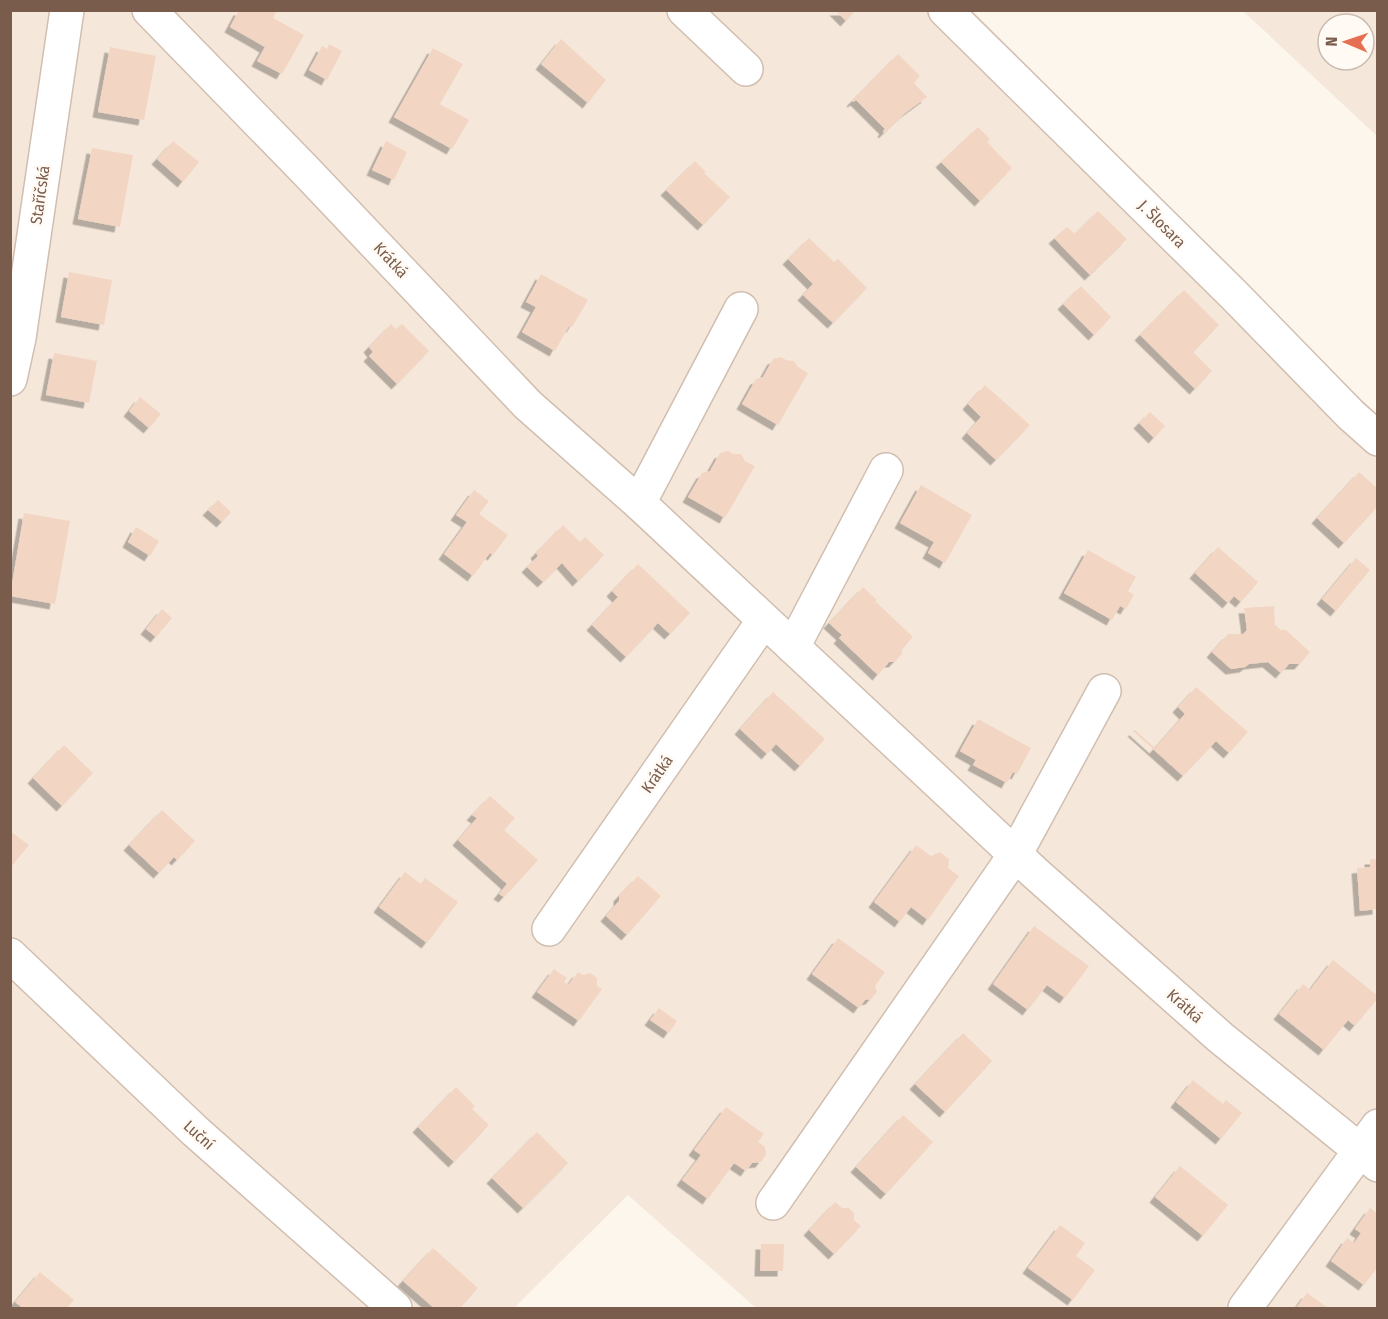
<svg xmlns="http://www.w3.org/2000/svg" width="1388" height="1319" viewBox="0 0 1388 1319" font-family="'Fira Sans Condensed',sans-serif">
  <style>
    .residential { fill: #f5e8da; fill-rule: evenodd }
    .building { fill: #f3d5c3; filter: url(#shadow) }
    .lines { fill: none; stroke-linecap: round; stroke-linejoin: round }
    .minor-casing { stroke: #d1beb0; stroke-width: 36 }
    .minor { stroke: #fff; stroke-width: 33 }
    .labels { text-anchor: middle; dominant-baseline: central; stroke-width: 5; stroke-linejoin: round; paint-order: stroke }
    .street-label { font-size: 16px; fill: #7a5c4d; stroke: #fffaf3 }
  </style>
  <defs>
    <filter id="shadow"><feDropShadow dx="-5.5" dy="5.5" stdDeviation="0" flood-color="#0004"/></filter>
  </defs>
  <rect width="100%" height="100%" fill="#fdf6ec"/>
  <g class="residential">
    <path d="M10 11H973L1320 360 1377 414V1308H756L628 1195 514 1308H11Z"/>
    <path d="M1243 11H1377V136ZM1328 24H1364V60H1328Z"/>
  </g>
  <g class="building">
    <path d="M239 10H277L273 18 304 35 282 74 257 61 265 47 230 27Z"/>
    <path d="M835 10H856L846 21Z"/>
    <path d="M561 39 606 80 588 103 541 64Z"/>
    <path d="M329 44 342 51 327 80 309 70 322 46 327 49Z"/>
    <path d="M110 47 156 56 144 120 98 112Z"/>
    <path d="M433 48 463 64 440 104 469 120 452 149 394 117Z"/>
    <path d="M898 54 920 76 914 83 927 97 905 113 884 133 883 131 885 129 856 100 853 102 852 101Z"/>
    <path d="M978 127 990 139 987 142 1012 168 980 201 941 162Z"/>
    <path d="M173 141 199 162 183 182 157 159Z"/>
    <path d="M386 141 407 152 394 180 372 170Z"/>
    <path d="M92 148 133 155 120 227 78 219Z"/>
    <path d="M695 161 706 172 704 173 730 197 703 225 666 190Z"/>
    <path d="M1098 211 1127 239 1090 275 1054 238 1067 227 1075 234Z"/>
    <path d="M809 238 834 262 838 259 867 288 833 323 803 295 813 284 788 259Z"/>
    <path d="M69 272 112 280 104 325 61 317Z"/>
    <path d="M541 274 588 300 572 327 569 326 555 351 522 332 536 307 526 302Z"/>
    <path d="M1081 286 1111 317 1094 335 1063 304Z"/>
    <path d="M1184 290 1219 325 1193 352 1212 371 1195 389 1140 335Z"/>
    <path d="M391 324 396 329 402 324 429 351 397 384 369 356 373 352 369 347Z"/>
    <path d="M54 353 97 361 89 403 46 395Z"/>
    <path d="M781 357 786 360 794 361 798 367 808 373 778 425 742 404 756 379 763 377 773 359Z"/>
    <path d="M985 385 1030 425 996 460 967 433 981 417 968 404Z"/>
    <path d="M140 397 161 414 149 428 129 411Z"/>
    <path d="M1150 412 1165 426 1154 438 1139 423Z"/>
    <path d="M728 451 733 454H741L745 461 755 466 725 518 688 497 702 473 710 471 720 453Z"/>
    <path d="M1359 472 1378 489V506L1344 543 1317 518Z"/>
    <path d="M921 485 972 515 945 563 928 553 934 542 900 523Z"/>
    <path d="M474 490 489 501 479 514 508 535 493 555 490 553 473 576 444 554 467 522 456 515Z"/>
    <path d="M218 500 231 512 222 522 208 510Z"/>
    <path d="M24 513 70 521 55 604 10 596Z"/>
    <path d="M563 525 580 542 585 537 604 555 578 581 562 563 543 582 527 567 538 556 536 553Z"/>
    <path d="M136 527 159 541 150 556 128 542Z"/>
    <path d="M1218 547 1258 582 1241 602 1234 596 1228 603 1195 573Z"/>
    <path d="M1088 550 1136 577 1128 591 1134 595 1126 609 1120 606 1112 620 1064 593Z"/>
    <path d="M1356 558 1370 570 1336 611 1322 599Z"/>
    <path d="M638 564 690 613 670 634 658 623 626 657 592 625 618 597 612 591Z"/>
    <path d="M863 587 877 600 875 601 913 637 902 649V654L894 662H889L878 675 839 638 842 635 829 623Z"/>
    <path d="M1274 606 1275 625 1281 630H1286L1310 652 1300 664H1289L1281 673 1268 662 1249 664 1245 667 1231 669 1212 652 1228 634H1243L1247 630 1244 608Z"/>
    <path d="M162 609 172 618 156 637 146 629Z"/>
    <path d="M1196 687 1248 732 1229 753 1216 741 1183 776 1133 731 1135 730 1155 748 1185 714 1178 707Z"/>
    <path d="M773 692 825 739 800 766 776 744 767 754 740 729Z"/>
    <path d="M978 719 1031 748 1017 774 1013 772 1007 783 973 765 976 760 960 751Z"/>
    <path d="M64 745 93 773 62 806 33 778Z"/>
    <path d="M490 796 515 818 504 830 538 860 504 897 499 894 507 884 458 840 477 818 472 815Z"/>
    <path d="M162 810 195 841 177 860 174 857 159 873 129 845Z"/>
    <path d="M10 831 29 845 10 868Z"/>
    <path d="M916 845 931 856 940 852 949 859 948 868 959 876 928 920 911 907 900 922 874 902Z"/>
    <path d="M1370 859H1378V909L1360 911 1357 868 1370 867Z"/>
    <path d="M405 872 421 884 425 878 458 902 427 943 379 907Z"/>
    <path d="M638 876 661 896 627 935 606 916 619 901V896Z"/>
    <path d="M1034 926 1089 966 1065 998 1047 985 1028 1010 993 984Z"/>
    <path d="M838 938 885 972 875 986 877 992 871 999 865 1000 859 1008 812 974Z"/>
    <path d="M1333 960 1378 996V998L1355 1026 1348 1020 1324 1050 1279 1014 1303 984 1310 990Z"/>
    <path d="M554 969 567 978 564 982 568 985 578 972 583 975 590 973 597 978V986L602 989 579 1021 537 992Z"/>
    <path d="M659 1008 677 1021 669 1033 650 1020Z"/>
    <path d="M963 1033 992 1061 945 1112 915 1084Z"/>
    <path d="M1193 1080 1223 1104 1226 1100 1242 1113 1221 1139 1176 1102Z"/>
    <path d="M456 1087 475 1106 472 1109 489 1125 454 1162 418 1127Z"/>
    <path d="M726 1107 764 1134 758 1142 765 1147 766 1155 761 1162 752 1163 746 1171 734 1163 708 1199 682 1180 701 1155 694 1150Z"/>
    <path d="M903 1115 933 1142 886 1194 856 1167Z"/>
    <path d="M537 1132 568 1163 523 1208 492 1178Z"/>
    <path d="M1180 1166 1228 1205 1203 1236 1155 1197Z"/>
    <path d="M835 1202 842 1208H849L854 1213V1220L861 1226 834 1254 809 1230Z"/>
    <path d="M1370 1208 1378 1214V1267L1364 1285 1331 1261 1347 1238 1354 1243 1361 1233 1355 1229Z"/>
    <path d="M1060 1225 1085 1243 1076 1256 1095 1270 1073 1300 1028 1268Z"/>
    <path d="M761 1244H784L783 1271H760Z"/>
    <path d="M433 1248 478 1288 460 1308H434L403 1281Z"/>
    <path d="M40 1272 74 1300 67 1308H23L15 1302Z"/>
    <path d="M1307 1293 1328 1308H1296Z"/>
  </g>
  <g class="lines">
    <defs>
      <g id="minor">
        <path d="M149 10 305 170 528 405 639 503 1034 872 1221 1038 1378 1165"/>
        <path d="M684 10 746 69"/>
        <path d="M945 10 1233 294 1351 415 1378 439"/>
        <path d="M10 379 19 338 67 10"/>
        <path d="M639 503 741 309"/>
        <path d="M793 647 886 470"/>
        <path d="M549 929 764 620"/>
        <path d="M10 955 195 1131 395 1308"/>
        <path d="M773 1203 1015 855 1104 691"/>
        <path d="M1245 1308 1378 1126"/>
      </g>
    </defs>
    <use href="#minor" class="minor-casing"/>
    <use href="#minor" class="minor"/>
  </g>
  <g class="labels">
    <g class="street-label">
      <text transform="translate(40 195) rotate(-82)">Staříčská</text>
      <text transform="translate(1162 224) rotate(45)">J. Šlosara</text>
      <text transform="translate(391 260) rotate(47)">Krátká</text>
      <text transform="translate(657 774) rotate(-55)">Krátká</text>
      <text transform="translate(1185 1006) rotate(42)">Krátká</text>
      <text transform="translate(199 1135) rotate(42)">Luční</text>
    </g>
  </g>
  <rect width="1388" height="1319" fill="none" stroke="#7a5c4d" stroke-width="24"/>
  <g transform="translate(1346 42) rotate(272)"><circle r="28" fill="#fffaf3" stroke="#cabbb1" stroke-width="1.5"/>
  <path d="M0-4.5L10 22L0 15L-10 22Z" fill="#e76f51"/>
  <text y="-9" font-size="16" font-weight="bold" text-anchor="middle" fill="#7a5c4d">N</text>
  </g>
</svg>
